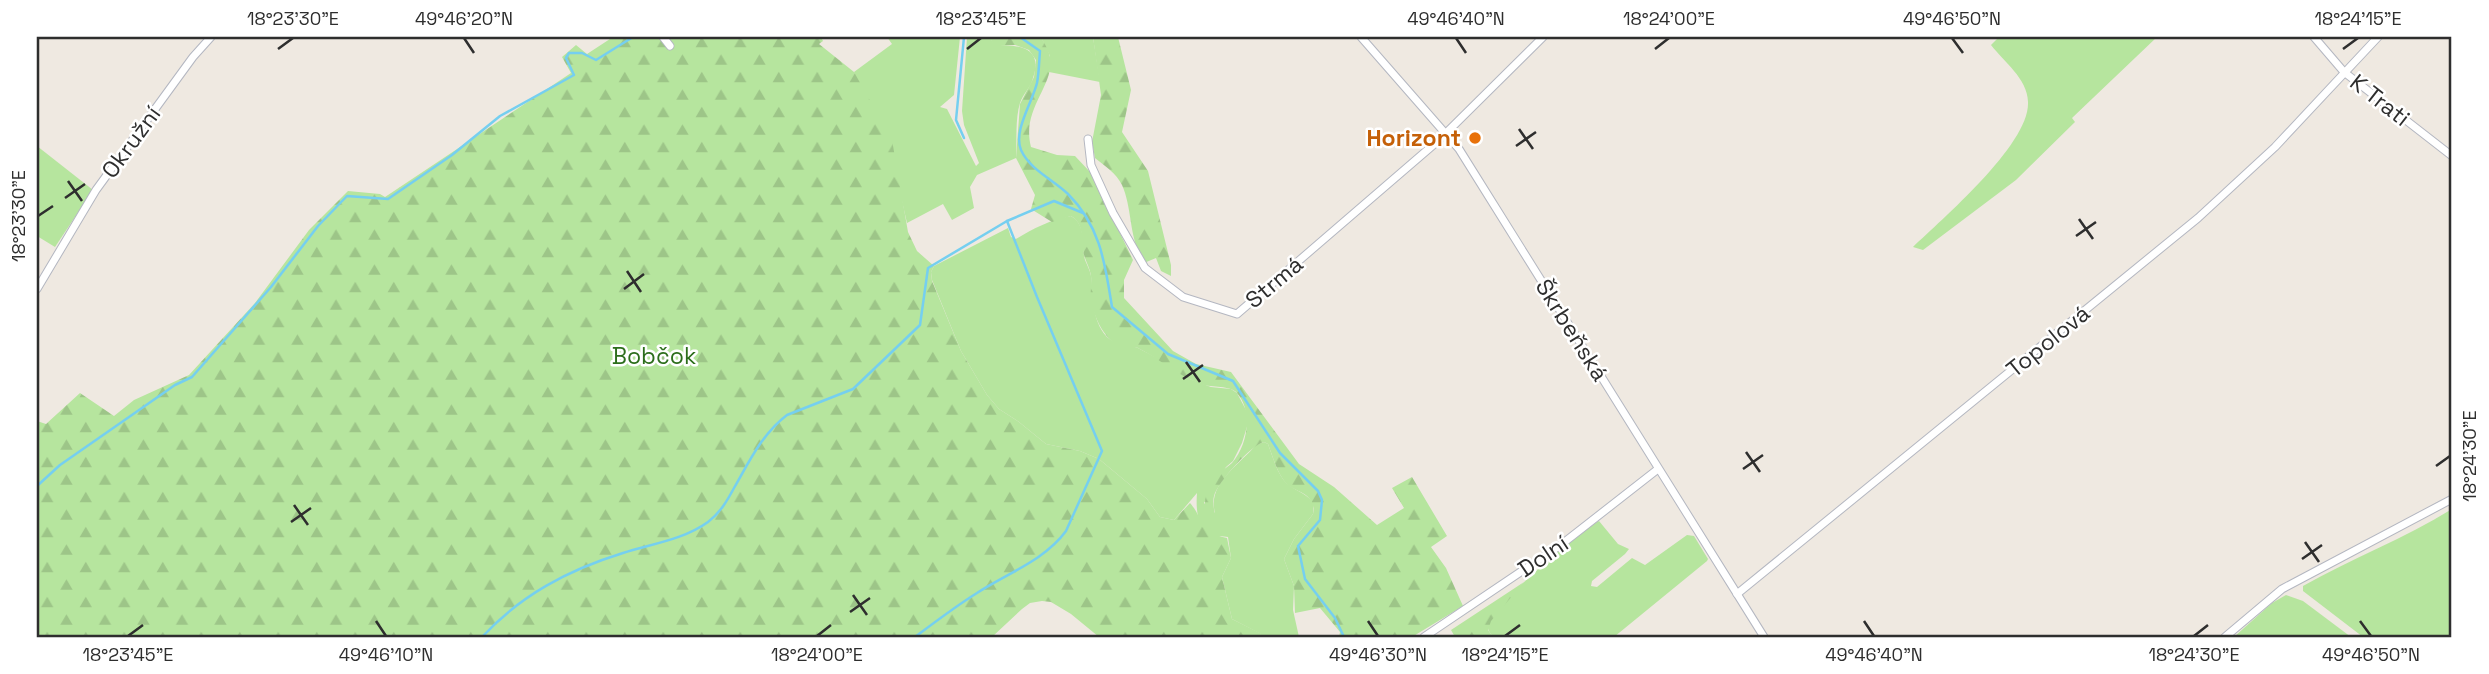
<svg xmlns="http://www.w3.org/2000/svg" width="2489" height="674" viewBox="0 0 2489 674" font-family="'Space Grotesk',sans-serif">
  <style>
    .grass { fill: #b6e59e }
    .forest { fill: url(#forest-firs) }
    .lines { fill: none; stroke-linecap: round; stroke-linejoin: round }
    .stream { stroke: #75cff0; stroke-width: 2.5 }
    .minor-casing { stroke: #b4b7c1; stroke-width: 9 }
    .minor { stroke: #fff; stroke-width: 7 }
    .ticks { fill: none; stroke: #2e2e2e; stroke-width: 2.5 }
    .food-dot { fill: #e8710a; stroke: #fff; stroke-width: 2.5 }
    .labels { text-anchor: middle; dominant-baseline: central; stroke-width: 5; stroke-linejoin: round; paint-order: stroke }
    .street-label { font-size: 23px; fill: #2e2e2e; stroke: #fff }
    .food-label { font-size: 23px; font-weight: bold; fill: #c56008; stroke: #fff; text-anchor: end }
    .park-label { font-size: 23px; fill: #2c6e1b; stroke: #fff }
    .neatline { fill: none; stroke: #2e2e2e; stroke-width: 2.5 }
    .ticks-label { font-size: 18px; text-anchor: middle; fill: #2e2e2e }
  </style>
  <defs>
    <pattern id="forest-firs" width="22" height="20" patternUnits="userSpaceOnUse" patternTransform="scale(1.75)"><rect width="22" height="20" fill="#b6e59e"/><path d="M5 1l3.5 6h-7zM16 11l3.5 6h-7z" fill="#9dc588"/></pattern>
  </defs>
  <rect width="100%" height="100%" fill="#efe9e1"/>
  <g class="grass">
    <path d="M887 37H960L954 95 940 107 947 109 976 166 979 163 964 125 962 111 967 37H990L994 45C1017 45 1044 46 1033 78 1031 87 1023 94 1020 103 1015 119 1017 141 1016 158L977 175 970 187 974 208 952 220 943 204 907 223 899 188 854 72 892 44Z"/>
    <path d="M1041 37H1093L1100 82 1049 72 1050 56Z"/>
    <path d="M1999 37H2157L2072 118 2075 122 2016 180 1923 250 1913 247C1942 219 2030 144 2028 102 2027 78 2004 62 1991 45Z"/>
    <path d="M37 146 93 190 55 247 37 236Z"/>
    <path d="M1071 216C1087 225 1081 245 1085 260 1087 265 1090 270 1091 276 1094 296 1091 320 1107 337 1113 343 1124 346 1132 349L1136 347 1159 359 1187 378 1211 387 1231 389 1237 393 1246 410 1249 420 1242 443 1233 461 1226 467 1204 503 1215 513C1207 484 1239 465 1256 445L1264 442 1268 444C1273 457 1278 478 1290 486 1299 492 1307 494 1314 504L1313 514 1294 539 1284 559 1294 586 1293 610 1299 637H1256L1261 634 1232 619 1222 577 1231 558 1228 537C1223 536 1215 537 1211 535 1196 529 1196 505 1197 493L1174 520 1160 517 1147 499 1099 459 1080 451 1046 444 1019 422 999 409 987 395 961 351 932 280 931 272 934 266 1008 228 1011 237 1016 239C1033 229 1051 219 1071 216Z"/>
    <path d="M2452 509V637H2363L2303 591V586C2352 558 2404 539 2452 509Z"/>
    <path d="M1599 521 1618 544 1629 549 1625 554 1592 581 1591 586 1597 587 1632 558 1645 565 1687 535 1694 536 1708 559 1707 561 1614 637H1493C1491 634 1488 631 1488 628 1488 608 1580 531 1599 521Z"/>
    <path d="M2286 595 2303 601 2351 637H2234L2272 603Z"/>
  </g>
  <g class="forest">
    <path d="M613 37H821L823 41 819 44 854 72 892 140 908 232 917 251 934 266 931 272 932 281 961 351 987 395 999 409 1019 422 1046 444 1080 451 1099 459 1147 499 1160 517 1174 520 1190 503C1208 524 1193 530 1227 538L1231 558 1222 577 1232 619 1262 634 1256 637H1099L1071 614 1051 602 1042 601 1030 603 1022 609 992 637H37V421L46 424 80 393 114 416 134 400 189 375 255 303 309 230 348 191 380 194 385 197 571 73 562 57 576 45 587 54Z"/>
    <path d="M990 37H1041C1044 43 1049 50 1050 57 1055 86 1021 108 1031 147L1057 155 1075 156 1091 173 1133 260 1124 280V298L1173 351 1196 364 1231 372 1299 464 1334 487 1377 525 1404 508 1392 488 1412 477 1447 536 1431 547 1446 568 1463 606 1412 637H1339L1340 632 1320 608 1295 613 1294 586 1284 559 1294 539 1313 514 1314 508C1310 493 1300 493 1289 486 1278 477 1273 457 1268 444L1264 442C1251 445 1218 482 1214 496 1212 503 1215 511 1215 519L1211 520C1198 506 1208 484 1220 473 1223 469 1229 466 1232 463 1248 445 1253 411 1237 393 1230 385 1212 388 1201 384 1178 376 1159 358 1136 347L1132 352C1108 347 1094 321 1091 298 1090 291 1092 284 1091 276 1090 267 1084 259 1083 250 1081 237 1084 224 1071 216L1052 222 1031 209 1035 195 1016 158 1020 104 1034 77 1036 60 1029 50 1015 45H993Z"/>
    <path d="M1093 37H1118L1131 90 1122 132 1148 171 1171 265V276L1161 271 1156 258 1144 263C1128 236 1133 210 1122 185 1116 173 1105 166 1095 158L1092 142 1101 95Z"/>
    <path d="M1524 582 1491 621 1488 630 1493 637H1455L1451 630Z"/>
  </g>
  <g class="lines">
    <g class="stream">
      <path d="M964 37 956 120 964 138"/>
      <path d="M1020 37 1040 51C1039 62 1039 73 1037 83 1032 103 1013 131 1021 150 1030 170 1054 180 1068 194 1101 227 1105 264 1112 307L1168 354 1233 381 1280 453 1318 491 1322 500 1320 520 1298 546 1305 579 1335 618 1344 637"/>
      <path d="M37 486 60 465 175 385 192 377 271 287 318 226 347 196 388 199 452 155 500 116 574 75 566 58 569 53H582L596 60 633 37"/>
      <path d="M482 637C521 595 568 570 623 553 651 544 683 540 708 522 720 513 727 501 734 488 749 462 762 434 787 415L853 389 920 325 928 268 1007 221 1054 201 1083 213"/>
      <path d="M915 637C935 622 956 606 977 593 1006 574 1045 560 1066 531L1102 451 1037 297 1007 221"/>
    </g>
    <defs>
      <g id="minor">
        <path d="M663 37 670 46"/>
        <path d="M1361 37 1459 149 1764 637"/>
        <path d="M2314 37 2344 72 2452 156"/>
        <path d="M1088 139 1091 165 1113 213 1145 268 1183 297 1237 314 1439 140 1543 37"/>
        <path d="M37 289 96 190 193 57 211 37"/>
        <path d="M1737 594 2198 218 2275 147 2378 37"/>
        <path d="M1424 637 1562 544 1658 469"/>
        <path d="M2225 637 2282 589 2452 499"/>
      </g>
    </defs>
    <use href="#minor" class="minor-casing"/>
    <use href="#minor" class="minor"/>
  </g>
  <path class="ticks" d="M464 38 474 53M1456 38 1466 53M1952 38 1963 53M278 49 293 38M967 49 981 38M1655 49 1669 38M2343 49 2358 38M1519 129 1533 149M1516 146 1536 132M68 181 82 201M65 198 85 184M38 216 53 206M2079 219 2093 239M2076 236 2096 222M627 271 641 292M624 289 644 274M1186 362 1200 382M1183 379 1203 365M1746 452 1760 472M2436 466 2450 456M1743 469 1763 455M294 505 308 525M291 522 311 508M2305 542 2319 562M2302 559 2322 545M853 595 867 615M850 612 870 598M376 621 386 636M1368 621 1378 636M1864 621 1874 636M2360 621 2371 636M128 636 143 625M817 636 831 625M1505 636 1520 625M2194 636 2208 625"/>
  <circle class="food-dot" cx="1475" cy="138" r="7"/>
  <g class="labels">
    <g class="street-label">
      <text transform="translate(2380 100) rotate(38)">K Trati</text>
      <text transform="translate(131 142) rotate(-54)">Okružní</text>
      <text transform="translate(1274 282) rotate(-40)">Strmá</text>
      <text transform="translate(1572 330) rotate(58)">Škrbeňská</text>
      <text transform="translate(2048 341) rotate(-39)">Topolová</text>
      <text transform="translate(1543 556) rotate(-34)">Dolní</text>
    </g>
    <g class="food-label">
      <text x="1461" y="138">Horizont</text>
    </g>
    <g class="park-label">
      <text x="654" y="356">Bobčok</text>
    </g>
  </g>
  <rect width="2489" height="674" fill="none" stroke="#ffffff" stroke-width="77"/>
  <rect x="38" y="38" width="2412" height="598" class="neatline"/>
  <g class="ticks-label">
    <text x="293" y="25">18°23'30"E</text>
    <text x="464" y="25">49°46'20"N</text>
    <text x="981" y="25">18°23'45"E</text>
    <text x="1456" y="25">49°46'40"N</text>
    <text x="1669" y="25">18°24'00"E</text>
    <text x="1952" y="25">49°46'50"N</text>
    <text x="2358" y="25">18°24'15"E</text>
    <text transform="translate(19 216) rotate(-90)" y="6">18°23'30"E</text>
    <text transform="translate(2470 456) rotate(-90)" y="6">18°24'30"E</text>
    <text x="128" y="661">18°23'45"E</text>
    <text x="386" y="661">49°46'10"N</text>
    <text x="817" y="661">18°24'00"E</text>
    <text x="1378" y="661">49°46'30"N</text>
    <text x="1505" y="661">18°24'15"E</text>
    <text x="1874" y="661">49°46'40"N</text>
    <text x="2194" y="661">18°24'30"E</text>
    <text x="2371" y="661">49°46'50"N</text>
  </g>
</svg>
